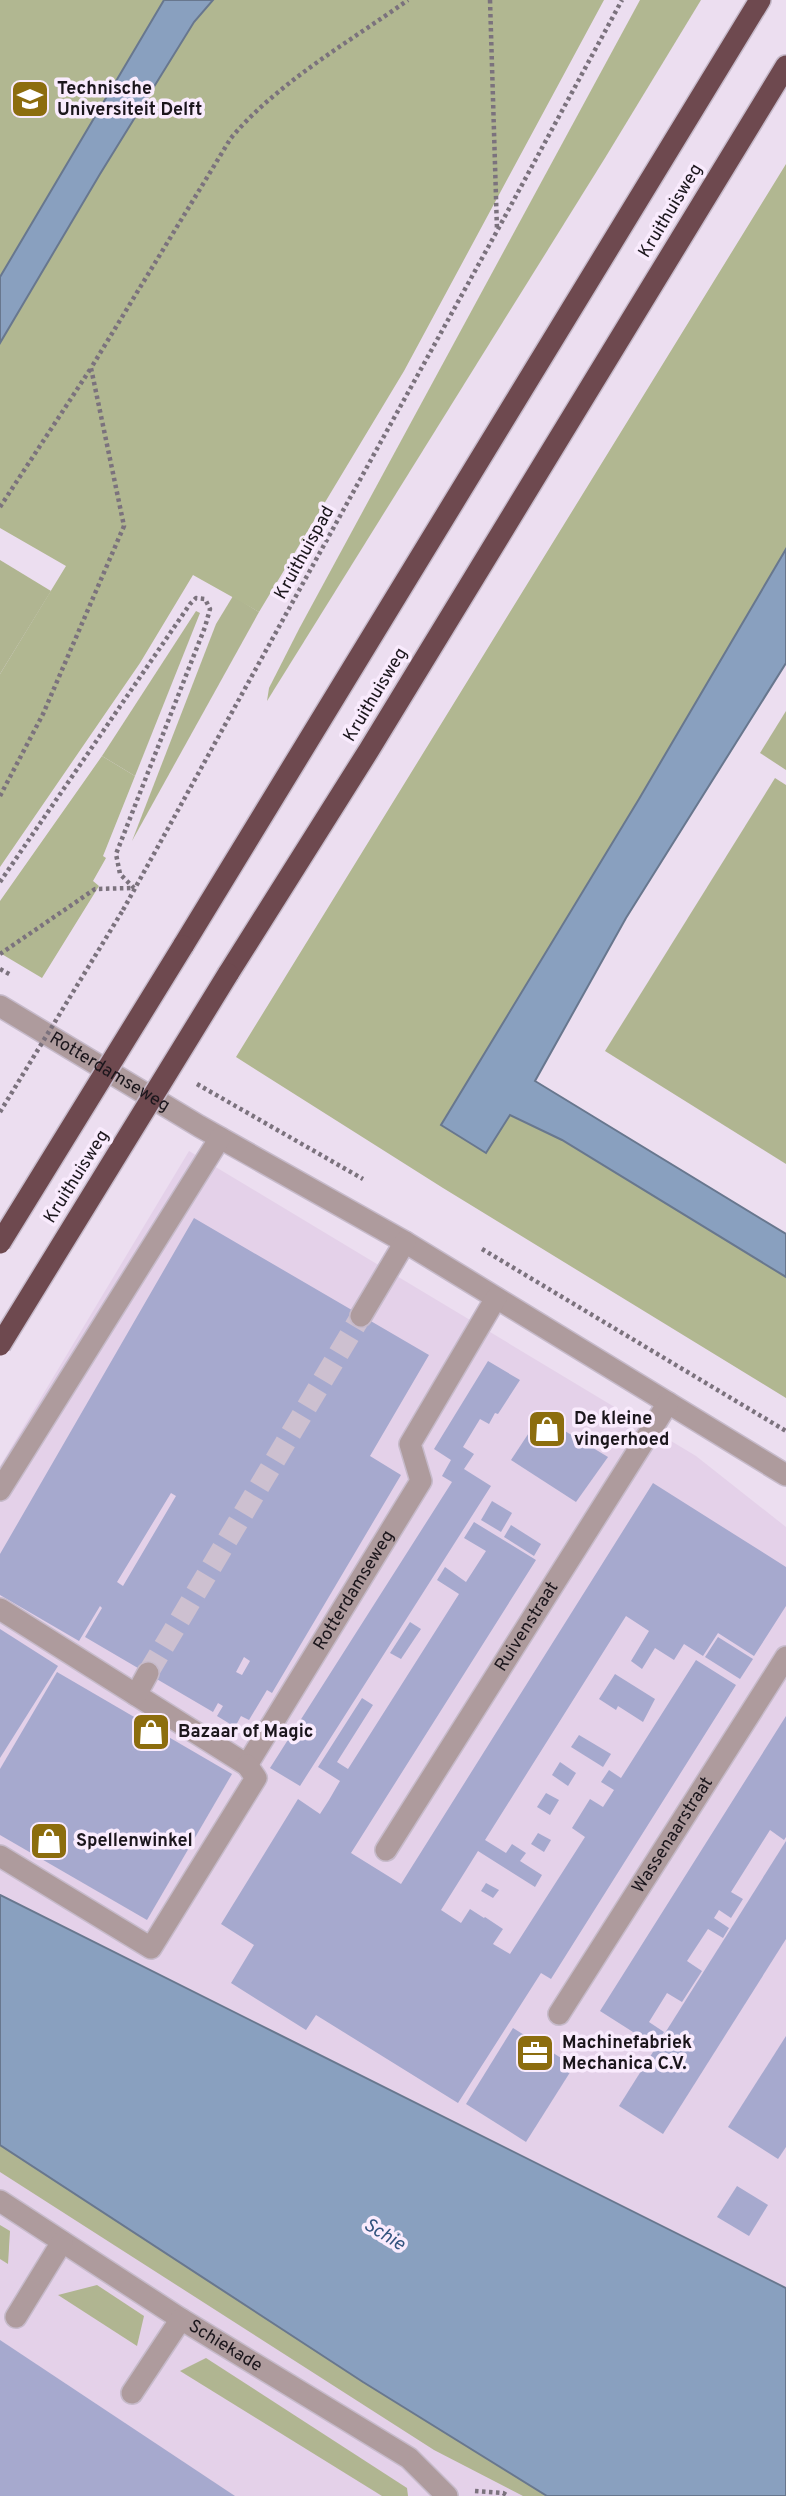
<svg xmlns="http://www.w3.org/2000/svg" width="786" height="2496" viewBox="0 0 786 2496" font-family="Overpass,sans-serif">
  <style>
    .built { fill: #e4d1e9 }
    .green { fill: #b0b591 }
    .forest { fill: #b1b791 }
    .water { fill: #89a0bf; stroke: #68778e; stroke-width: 2 }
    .building { fill: #a6a9ce; fill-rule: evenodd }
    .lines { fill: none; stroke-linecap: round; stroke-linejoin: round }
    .minor-tunnel { stroke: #cdc0d0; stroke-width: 21; stroke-dasharray: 21 10; stroke-linecap: butt }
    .minor-casing { stroke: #c6baca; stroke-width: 24 }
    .highway-casing { stroke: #c6baca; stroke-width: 24 }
    .path { stroke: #7b727d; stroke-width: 4.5; stroke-dasharray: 3.5 3.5; stroke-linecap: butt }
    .minor { stroke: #ae9b9d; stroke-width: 21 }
    .highway { stroke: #6e494f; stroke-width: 21 }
    .highway-bridge-casing { stroke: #c6baca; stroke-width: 24; stroke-linecap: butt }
    .path-bridge { stroke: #7b727d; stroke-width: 4.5; stroke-dasharray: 3.5 3.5; stroke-linecap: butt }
    .highway-bridge { stroke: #6e494f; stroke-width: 21 }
    .labels { text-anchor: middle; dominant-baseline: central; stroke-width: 7; stroke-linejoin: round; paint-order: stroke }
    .poi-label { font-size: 18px; font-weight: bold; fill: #1b161c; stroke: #f9ebfd; text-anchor: start }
    .street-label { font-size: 18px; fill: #1b161c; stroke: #f9ebfd }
    .water-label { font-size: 19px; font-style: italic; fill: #32537e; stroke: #f9ebfd }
  </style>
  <rect width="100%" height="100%" fill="#ecdef0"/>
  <path class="built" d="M189 1151 696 1456 786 1527V2496H0V1466Z"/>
  <g class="green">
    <path d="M0 560 51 591 0 674Z"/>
    <path d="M233 596 259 612 132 841 216 624Z"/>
    <path d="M196 611 200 613 135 776 102 756Z"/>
    <path d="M786 711V770L760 753Z"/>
    <path d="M775 778 786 785V1164L605 1051Z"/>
    <path d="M0 2145 363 2382 547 2496H523L434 2450 0 2172Z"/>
    <path d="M0 2225 10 2231 8 2264 0 2259Z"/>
    <path d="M97 2285 144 2316 137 2346 58 2295Z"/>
    <path d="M206 2358 407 2488 408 2496H382L180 2371Z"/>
  </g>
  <g class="forest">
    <path d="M0 0H164L0 277Z"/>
    <path d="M213 0H604L404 371 259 612 193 575 140 663 0 867V674L66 566 0 528V343L100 174 194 22Z"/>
    <path d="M640 0H701L605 158 267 701 269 688 299 629Z"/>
    <path d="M786 164V549L639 799 485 1153 509 1115 562 1140 786 1277V1398L443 1188 236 1057Z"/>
    <path d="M102 756 135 776 103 856 106 858 93 881 99 886 42 978 0 953V901Z"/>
  </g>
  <g class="water">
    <path d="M164 0H213L194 22 100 174 0 343V277Z"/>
    <path d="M786 549V663L626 918 535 1081 786 1234V1277L562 1140 510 1115 486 1153 441 1125 639 799Z"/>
    <path d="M0 1895 786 2288V2496H547L363 2382 0 2145Z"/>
  </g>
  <g class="building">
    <path d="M194 1218 429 1355 370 1456 401 1475 272 1693 267 1690 249 1720 241 1716 235 1727 217 1716 223 1706 218 1703 213 1712 85 1637 102 1608 100 1606 79 1641 0 1595V1554ZM171 1493 176 1496 123 1586 117 1582ZM244 1657 250 1661 242 1675 236 1672Z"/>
    <path d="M488 1361 520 1380 498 1414 495 1413 489 1424 480 1419 463 1447 474 1454 464 1469 491 1486 300 1786 270 1768 452 1482 442 1476 451 1460 434 1449Z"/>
    <path d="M540 1416 608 1457 576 1502 511 1460Z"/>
    <path d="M653 1483 786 1567V1606L754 1656 718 1633 703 1656 684 1644 674 1660 655 1648 642 1669 631 1661 649 1631 626 1616 485 1840 506 1853 512 1844 526 1853 520 1861 542 1875 535 1887 478 1851 441 1910 461 1923 470 1909 484 1918 485 1917 503 1929 493 1944 510 1954 585 1837 572 1828 590 1799 603 1807 614 1790 601 1782 609 1770 621 1778 696 1660 736 1685 551 1979 541 1973 458 2103 316 2015 306 2030 231 1983 254 1945 221 1924 298 1799 320 1814 329 1800 340 1781 318 1767 362 1698 373 1705 337 1762 348 1769 459 1594 437 1580 445 1567 466 1582 486 1551 464 1538 474 1522 536 1560 351 1853 401 1884Z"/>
    <path d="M492 1501 512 1513 501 1532 481 1520Z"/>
    <path d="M511 1525 541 1544 534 1556 504 1537Z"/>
    <path d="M410 1622 421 1629 401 1659 390 1653Z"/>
    <path d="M0 1629 58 1666 0 1758Z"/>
    <path d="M718 1637 753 1659 740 1679 705 1657Z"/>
    <path d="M57 1672 232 1774 147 1920 0 1835V1769Z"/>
    <path d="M615 1674 655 1699 643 1722 618 1706 616 1710 599 1699Z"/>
    <path d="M786 1716V1837L784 1840 770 1830 731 1892 743 1899 731 1918 719 1910 714 1918 729 1928 723 1938 708 1929 687 1961 702 1971 682 2002 667 1993 649 2022 664 2032 655 2046 600 2011Z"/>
    <path d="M579 1735 611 1754 603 1767 571 1747Z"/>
    <path d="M560 1762 576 1773 568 1786 552 1775Z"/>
    <path d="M546 1793 559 1800 550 1815 537 1807Z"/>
    <path d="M538 1833 551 1840 544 1852 531 1844Z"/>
    <path d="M786 1841V1939L663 2134 619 2106Z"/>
    <path d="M486 1883 499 1890 493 1898 481 1891Z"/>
    <path d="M513 2028 574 2066 526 2142 466 2104Z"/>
    <path d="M786 2036V2147L778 2159 728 2127Z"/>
    <path d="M737 2186 768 2205 749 2236 717 2217Z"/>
    <path d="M0 2340 235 2496H0Z"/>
  </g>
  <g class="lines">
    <path class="minor-tunnel" d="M148 1673 361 1316"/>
    <defs>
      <g id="minor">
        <path id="s1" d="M0 1006 199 1126 405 1242 786 1475"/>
        <path d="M361 1316 405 1242"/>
        <path d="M0 1490 220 1138"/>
        <path id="s2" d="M0 1609 247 1765 421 1481 410 1444 496 1298"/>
        <path d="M136 1695 148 1673"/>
        <path id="s3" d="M386 1850 668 1403"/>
        <path d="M0 1856 151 1948 256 1778 247 1765"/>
        <path id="s4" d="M559 2014 786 1657"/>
        <path id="s5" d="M0 2201 181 2319 409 2458 447 2496"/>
        <path d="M16 2317 62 2242"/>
        <path d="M132 2393 181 2319"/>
      </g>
      <g id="highway">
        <path d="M183 946 760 0"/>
        <path d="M228 974 369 750 786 66"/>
      </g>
    </defs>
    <use href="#minor" class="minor-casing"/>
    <use href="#highway" class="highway-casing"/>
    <g class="path">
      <path d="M490 0 497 230"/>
      <path d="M0 507 91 368"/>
      <path d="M0 796 43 714 124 526 91 368 231 138C277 83 349 42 408 0"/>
      <path d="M0 882 190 604 196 598 205 599 210 609 205 627 116 854 120 874 134 888"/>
      <path d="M123 910 497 231 622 0"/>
      <path d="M0 954 95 889 133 888"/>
      <path d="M0 969 11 975"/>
      <path d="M197 1084 363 1179"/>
      <path d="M482 1249 786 1431"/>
      <path d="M475 2491 503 2493 508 2496"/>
    </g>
    <use href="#minor" class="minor"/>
    <use href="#highway" class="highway"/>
    <defs>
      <g id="highway-bridge">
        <path d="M0 1243 183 946"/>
        <path d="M0 1345 228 974"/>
      </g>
    </defs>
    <use href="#highway-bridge" class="highway-bridge-casing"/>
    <path class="path-bridge" d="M0 1112 123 910"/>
    <use href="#highway-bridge" class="highway-bridge"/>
  </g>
  <defs>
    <symbol id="university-square" viewBox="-11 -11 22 22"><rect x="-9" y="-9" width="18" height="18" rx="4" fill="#8c6d0e" stroke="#f9ebfd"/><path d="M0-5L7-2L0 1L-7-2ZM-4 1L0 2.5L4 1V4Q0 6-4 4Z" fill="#fff"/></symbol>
    <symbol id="shop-square" viewBox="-11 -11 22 22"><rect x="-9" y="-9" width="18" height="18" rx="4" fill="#8c6d0e" stroke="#f9ebfd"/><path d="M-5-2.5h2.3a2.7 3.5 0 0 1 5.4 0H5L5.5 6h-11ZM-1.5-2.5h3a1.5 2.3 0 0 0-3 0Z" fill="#fff"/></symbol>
    <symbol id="office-square" viewBox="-11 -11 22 22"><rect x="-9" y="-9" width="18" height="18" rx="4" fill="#8c6d0e" stroke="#f9ebfd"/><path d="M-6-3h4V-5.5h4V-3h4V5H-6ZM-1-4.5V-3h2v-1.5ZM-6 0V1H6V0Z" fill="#fff"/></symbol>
  </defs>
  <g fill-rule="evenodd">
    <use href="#university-square" x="8" y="77" width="44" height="44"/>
    <use href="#shop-square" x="525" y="1407" width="44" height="44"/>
    <use href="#shop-square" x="129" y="1710" width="44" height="44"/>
    <use href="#shop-square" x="27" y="1819" width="44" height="44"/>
    <use href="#office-square" x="513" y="2031" width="44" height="44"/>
  </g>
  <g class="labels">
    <g class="poi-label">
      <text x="57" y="89">Technische<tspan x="57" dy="21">Universiteit Delft</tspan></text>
      <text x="574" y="1419">De kleine<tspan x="574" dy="21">vingerhoed</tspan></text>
      <text x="178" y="1732">Bazaar of Magic</text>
      <text x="76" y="1841">Spellenwinkel</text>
      <text x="562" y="2043">Machinefabriek<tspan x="562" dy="21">Mechanica C.V.</tspan></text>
    </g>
    <g class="street-label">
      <text transform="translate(671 211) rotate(-59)">Kruithuisweg</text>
      <text transform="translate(305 553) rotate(-61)">Kruithuispad</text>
      <text transform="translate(376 695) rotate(-59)">Kruithuisweg</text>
      <text stroke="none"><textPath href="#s1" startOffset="128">Rotterdamseweg</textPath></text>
      <text transform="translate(77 1177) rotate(-58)">Kruithuisweg</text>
      <text stroke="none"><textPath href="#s2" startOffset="497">Rotterdamseweg</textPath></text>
      <text stroke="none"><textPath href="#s3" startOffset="264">Ruivenstraat</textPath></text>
      <text stroke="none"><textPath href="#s4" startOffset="212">Wassenaarstraat</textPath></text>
      <text stroke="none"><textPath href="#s5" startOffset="268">Schiekade</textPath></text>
    </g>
    <g class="water-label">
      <text transform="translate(384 2235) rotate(31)">Schie</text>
    </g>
  </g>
</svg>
